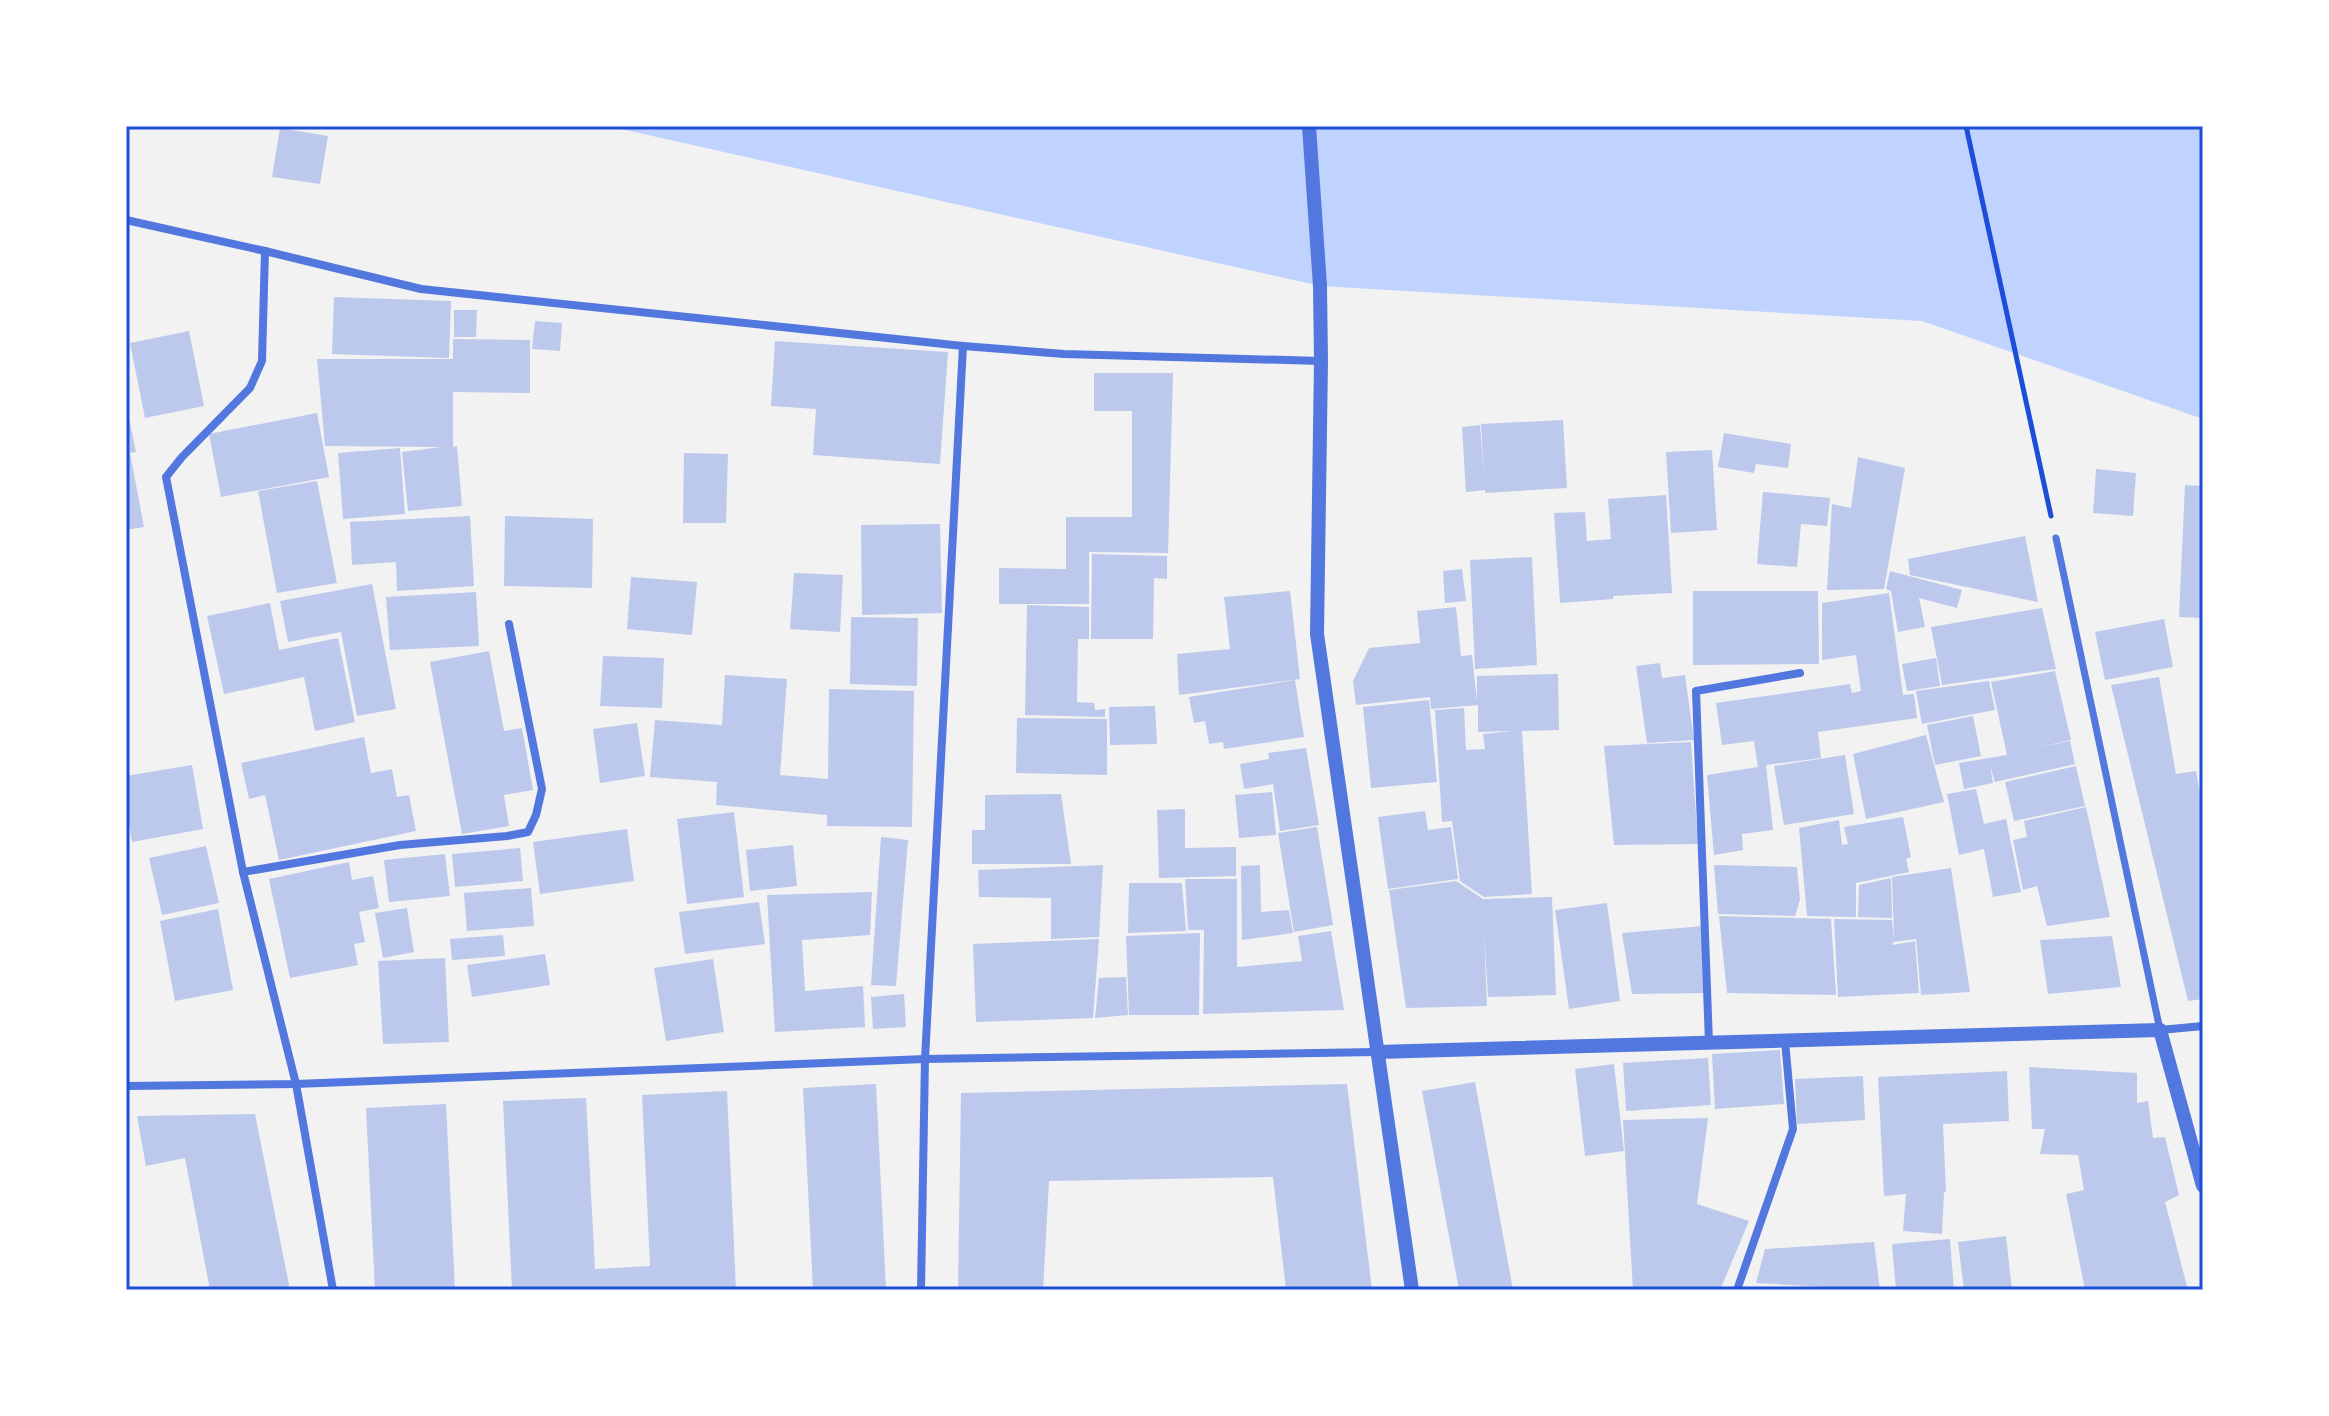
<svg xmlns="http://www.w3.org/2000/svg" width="2329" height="1416" viewBox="0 0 2329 1416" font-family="'PT Sans Narrow',sans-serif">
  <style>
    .water { fill: #bfd3fe }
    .building { fill: #bdc9ec }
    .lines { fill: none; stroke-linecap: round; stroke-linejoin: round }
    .path { stroke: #1d4ed8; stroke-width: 5 }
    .pedestrian { stroke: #5277de; stroke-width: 7 }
    .minor { stroke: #5277de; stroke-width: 8 }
    .tertiary { stroke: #5277de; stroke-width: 14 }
    .neatline { fill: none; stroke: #1d4ed8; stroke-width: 3 }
  </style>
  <rect width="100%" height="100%" fill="#f2f2f2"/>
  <path class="water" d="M608 126H2203V419L1922 321 1320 286Z"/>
  <g class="building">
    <path d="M280 128 328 136 320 184 272 177Z"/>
    <path d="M334 297 451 301 449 358 332 354Z"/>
    <path d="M454 310H477L476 337H454Z"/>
    <path d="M535 321 562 323 560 351 532 349Z"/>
    <path d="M189 331 204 406 145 418 130 343Z"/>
    <path d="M453 339 530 340V393L453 392V447L457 446 462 506 408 511 402 452 442 447 325 446 317 359H453Z"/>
    <path d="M775 341 948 352 940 464 813 455 816 409 771 406Z"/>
    <path d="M1094 373H1173L1168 553 1089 552V604H999V568L1066 569V517H1132V411H1094Z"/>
    <path d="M317 413 329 477 221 497 209 434Z"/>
    <path d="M126 418H129L136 452 130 453 144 527 126 530Z"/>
    <path d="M1563 420 1567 488 1485 493V490L1466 492 1462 427 1480 425 1484 477 1481 424Z"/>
    <path d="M1724 433 1791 444 1788 468 1756 464 1754 473 1718 467Z"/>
    <path d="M400 448 405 514 343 519 338 453Z"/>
    <path d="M1712 450 1717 530 1671 533 1666 452Z"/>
    <path d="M684 453 728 454 726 523H683Z"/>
    <path d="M1858 457 1905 468 1884 589 1827 590 1832 504 1851 508Z"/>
    <path d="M2096 469 2136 473 2133 516 2093 513Z"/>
    <path d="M317 481 337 583 277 593 258 491Z"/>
    <path d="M2185 485 2203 486V618L2179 617Z"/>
    <path d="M1763 492 1830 498 1827 526 1801 524 1797 567 1757 564Z"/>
    <path d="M1666 495 1672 593 1613 596V599L1560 603 1554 513 1585 512 1587 541 1611 539 1608 499Z"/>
    <path d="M470 516 474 586 397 591 396 562 352 565 350 522Z"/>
    <path d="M505 516 593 519 592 588 504 586Z"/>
    <path d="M940 524 942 613 862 615 861 525Z"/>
    <path d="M2025 536 2038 602 1910 575 1908 559Z"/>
    <path d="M1092 554 1167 556V579L1154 578 1153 639H1091Z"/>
    <path d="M1532 557 1537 665 1475 669 1470 560Z"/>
    <path d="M1462 569 1466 601 1445 603 1443 571Z"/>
    <path d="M1890 571 1962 590 1957 608 1919 598 1925 627 1898 632 1891 591 1886 589Z"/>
    <path d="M794 573 843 575 840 632 790 629Z"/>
    <path d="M631 577 697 582 692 635 627 629Z"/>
    <path d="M372 584 396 709 357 716 341 632 288 642 280 601Z"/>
    <path d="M1290 591 1300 679 1179 695 1177 654 1230 649 1224 597Z"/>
    <path d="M1693 591H1818L1819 664 1693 665Z"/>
    <path d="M476 592 479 646 390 650 386 597Z"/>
    <path d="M1889 593 1903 695 1914 694 1917 718 1818 732 1821 758 1766 765 1773 830 1742 834 1743 850 1714 855 1707 775 1758 767 1754 741 1722 745 1716 703 1850 684 1852 693 1861 691 1856 655 1822 660V603Z"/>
    <path d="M270 603 279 650 338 638 355 722 315 731 304 677 224 694 207 616Z"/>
    <path d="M1027 605 1089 607V639H1078L1077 702 1094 703 1095 710 1105 709V717L1025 715Z"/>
    <path d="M1456 607 1461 656 1472 655 1477 701V676L1558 674 1559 730 1522 731 1532 894 1484 897 1460 881 1452 821 1442 822 1435 710 1464 708 1466 750 1485 749 1483 734 1513 731 1478 732V705L1431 709 1430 697 1356 705 1353 681 1369 648 1420 643 1417 611Z"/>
    <path d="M2042 608 2056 669 1942 685 1931 627Z"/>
    <path d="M851 617 918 618 917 686 850 684Z"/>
    <path d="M2164 619 2173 667 2105 680 2095 632Z"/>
    <path d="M489 651 504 731 522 728 533 790 504 795 509 826 462 834 430 662Z"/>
    <path d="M603 656 664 658 662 708 600 706Z"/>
    <path d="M1936 658 1940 686 1907 691 1902 664Z"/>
    <path d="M1660 663 1662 678 1685 675 1694 740 1647 743 1636 666Z"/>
    <path d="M2055 671 2071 740 2035 748 2070 741 2075 764 1995 782 1990 765 1993 783 1964 789 1959 763 2007 755 1991 682Z"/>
    <path d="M725 675 787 679 780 775 828 779 829 689 914 691 912 827 827 826V815L716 805 717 782 650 777 655 720 722 725Z"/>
    <path d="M2159 677 2176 774 2196 771 2203 811V999L2188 1001 2111 685Z"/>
    <path d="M1295 680 1304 737 1224 749 1223 742 1209 744 1205 721 1194 723 1189 697Z"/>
    <path d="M1989 681 1995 710 1922 724 1916 691Z"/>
    <path d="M1429 700 1430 709 1428 711 1430 710 1437 782 1371 788 1363 707Z"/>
    <path d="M1155 706 1157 744 1110 745 1109 707Z"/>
    <path d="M1973 716 1981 756 1935 765 1927 725Z"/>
    <path d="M1017 718 1107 719V775L1016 773Z"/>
    <path d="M637 723 645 776 600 783 593 729Z"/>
    <path d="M1926 735 1944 802 1866 819 1853 754Z"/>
    <path d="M364 737 371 773 392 769 397 797 409 795 416 831 279 860 265 795 249 799 241 763Z"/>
    <path d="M1691 742 1698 844 1614 845 1604 746Z"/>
    <path d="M1306 748 1319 825 1280 831 1273 784 1244 789 1240 764 1269 759 1268 753Z"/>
    <path d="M1845 755 1854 814 1784 825 1774 766Z"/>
    <path d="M192 765 203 829 132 842 126 806V776Z"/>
    <path d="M2076 766 2085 806 2014 821 2005 782Z"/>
    <path d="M1976 789 1984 824 2006 819 2021 892 1993 897 1984 849 1959 855 1947 794Z"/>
    <path d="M1272 792 1276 835 1239 838 1235 795Z"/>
    <path d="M1061 794 1071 864H972V830H985V795Z"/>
    <path d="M2086 807 2110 917 2047 926 2037 886 2023 890 2013 840 2027 837 2024 821Z"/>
    <path d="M1185 809V848L1236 847V876L1159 878 1157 810Z"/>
    <path d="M1425 811 1428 830 1451 827 1458 879 1388 889 1378 817Z"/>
    <path d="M734 812 744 897 687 904 677 819Z"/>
    <path d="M1903 817 1911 857 1906 859 1909 872 1856 883V917L1807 916 1799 828 1839 820 1842 845 1848 844 1844 827Z"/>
    <path d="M1317 827 1333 925 1294 932 1278 833Z"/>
    <path d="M627 829 634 881 540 894 533 842Z"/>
    <path d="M881 837 908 840 896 986 871 985Z"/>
    <path d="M793 845 797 886 750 891 746 850Z"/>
    <path d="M206 846 219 903 162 915 149 858Z"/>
    <path d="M520 848 523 881 455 887 452 854Z"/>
    <path d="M445 854 450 896 389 902 384 860Z"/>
    <path d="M349 862 352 880 373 876 379 908 359 912 365 942 354 944 358 965 290 978 269 879Z"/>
    <path d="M1103 865 1099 937 1051 939V898L979 897 978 870Z"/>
    <path d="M1260 865 1261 912 1289 910 1293 933 1242 940 1241 866Z"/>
    <path d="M1714 865 1797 867 1800 900 1795 916 1718 914Z"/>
    <path d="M1951 868 1970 992 1921 995 1916 939 1893 942V945L1915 941 1919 993 1838 997 1834 919 1892 920 1894 939 1892 877Z"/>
    <path d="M1891 878 1892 918 1858 917 1859 885Z"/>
    <path d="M1185 879H1237V967L1302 961 1298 936 1331 931 1344 1010 1203 1014 1204 930H1188Z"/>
    <path d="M1456 881 1483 899 1552 897 1556 995 1488 997 1484 932 1487 1006 1406 1008 1389 890Z"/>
    <path d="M1129 883H1182L1186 931 1128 933Z"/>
    <path d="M531 888 534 926 467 931 464 893Z"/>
    <path d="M872 892 870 935 802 940 805 991 863 986 865 1027 775 1032 767 895Z"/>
    <path d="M759 902 765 944 685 954 679 912Z"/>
    <path d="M1607 903 1620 1001 1569 1009 1555 910Z"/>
    <path d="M407 908 414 952 383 958 375 913Z"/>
    <path d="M218 909 233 990 175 1001 160 921Z"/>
    <path d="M1719 916 1831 919 1836 995 1727 993Z"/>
    <path d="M1703 926 1707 993 1632 994 1622 933Z"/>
    <path d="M1200 933 1199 1015H1129L1126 936Z"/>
    <path d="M503 935 505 956 452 960 450 939Z"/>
    <path d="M2112 936 2121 987 2048 994 2040 940Z"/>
    <path d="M1099 939 1093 1018 976 1022 973 944Z"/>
    <path d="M545 954 550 985 472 997 467 965Z"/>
    <path d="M445 958 449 1042 383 1044 378 961Z"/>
    <path d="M713 959 724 1032 666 1041 654 968Z"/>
    <path d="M1126 977 1128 1015 1095 1018 1099 978Z"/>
    <path d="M904 994 906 1027 873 1029 871 997Z"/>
    <path d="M1780 1050 1784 1104 1715 1109 1712 1054Z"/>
    <path d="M1708 1058 1711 1105 1626 1111 1623 1063Z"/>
    <path d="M1614 1064 1624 1151 1585 1156 1575 1069Z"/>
    <path d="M2029 1067 2137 1073V1103L2148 1101 2153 1138 2165 1137 2179 1195 2165 1202 2188 1290H2085L2066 1194 2084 1190 2078 1155 2040 1154 2045 1129H2032Z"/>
    <path d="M2007 1071 2009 1121 1943 1124 1946 1192H1944L1942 1234 1903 1231 1906 1194 1884 1196 1878 1077Z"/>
    <path d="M1863 1076 1865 1120 1797 1124 1795 1079Z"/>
    <path d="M1475 1082 1513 1290H1459L1422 1091Z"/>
    <path d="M876 1084 886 1290H813L803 1088Z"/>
    <path d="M1347 1084 1372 1290H1286L1273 1177 1049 1181 1043 1290H958L961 1093Z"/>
    <path d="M727 1091 736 1290H512L503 1101 586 1098 595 1269 650 1266 642 1095Z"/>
    <path d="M446 1104 455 1290H375L366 1108Z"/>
    <path d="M255 1114 290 1290H210L185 1158 146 1166 137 1116Z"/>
    <path d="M1708 1118 1697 1204 1749 1221 1720 1290H1633L1623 1120Z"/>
    <path d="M2006 1236 2012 1290H1964L1958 1242Z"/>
    <path d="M1950 1239 1954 1290H1896L1892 1244Z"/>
    <path d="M1874 1242 1880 1290H1826V1287L1756 1283 1765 1249Z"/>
  </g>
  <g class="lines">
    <path class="path" d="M1966 126 2051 516"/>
    <path class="pedestrian" d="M2056 538 2160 1030"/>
    <g class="minor">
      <path d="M126 220 265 251 421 289 963 346 1064 354 1321 361"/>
      <path d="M265 251 262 361 250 388 182 457 166 477 243 872 296 1084 333 1290"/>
      <path d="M243 872 400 845 507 836 528 832 536 815 542 789 509 624"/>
      <path d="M2160 1030 2203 1026"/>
      <path d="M1709 1043 1696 691 1800 673"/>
      <path d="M126 1086 296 1084 925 1059 1377 1052"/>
      <path d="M921 1290 925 1059 963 346"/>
      <path d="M1737 1290 1793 1129 1785 1041"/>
    </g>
    <g class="tertiary">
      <path d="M1309 126 1320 286 1321 361 1317 634 1412 1290"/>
      <path d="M1377 1052 2160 1030 2203 1186"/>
    </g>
  </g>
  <rect width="2329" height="1416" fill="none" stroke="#ffffff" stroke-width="256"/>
  <rect x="128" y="128" width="2073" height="1160" class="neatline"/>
</svg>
